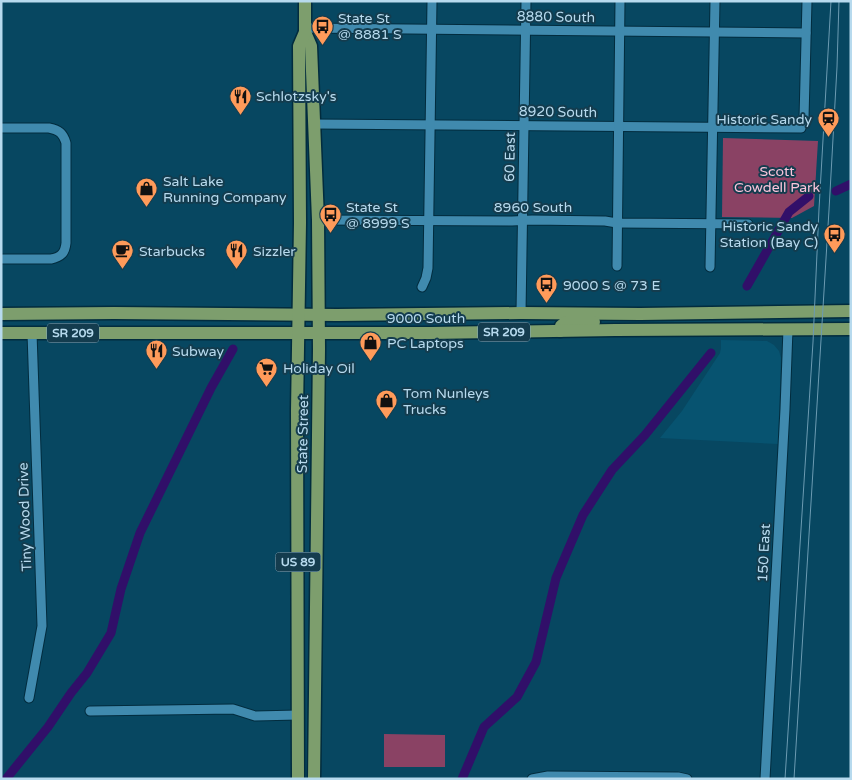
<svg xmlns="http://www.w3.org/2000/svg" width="852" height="780" viewBox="0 0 852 780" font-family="'Varela Round',sans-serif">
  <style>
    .built { fill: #075370 }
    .park { fill: #8a4264 }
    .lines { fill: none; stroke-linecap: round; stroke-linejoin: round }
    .canal { stroke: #310f69; stroke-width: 9 }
    .street-casing { stroke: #022c3e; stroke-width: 11 }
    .primary-casing { stroke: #022c3e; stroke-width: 15 }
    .street { stroke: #408aae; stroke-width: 9 }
    .primary { stroke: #7d9e6d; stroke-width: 12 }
    .tram { stroke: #6c9bb2; stroke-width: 1 }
    .labels { text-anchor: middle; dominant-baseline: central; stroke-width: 4; stroke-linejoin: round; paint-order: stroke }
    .shield { fill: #143c4e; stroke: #86abbe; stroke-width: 1 }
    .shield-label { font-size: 12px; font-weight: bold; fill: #b7daee }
    .street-label { font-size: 14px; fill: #b7daee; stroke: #143c4e }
    .poi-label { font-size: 14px; fill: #b7daee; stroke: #143c4e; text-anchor: start }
    .park-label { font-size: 14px; fill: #fbc4db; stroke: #143c4e }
  </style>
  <rect width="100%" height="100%" fill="#074761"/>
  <path class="built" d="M721 340 767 341 774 345 779 351 781 358 778 444 660 438 682 411 720 353 721 348Z"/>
  <g class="park">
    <path d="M723 138 818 141 814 206 792 218 722 217Z"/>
    <path d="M384 734 445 735V767H384Z"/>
  </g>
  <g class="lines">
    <g class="canal">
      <path d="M836 191 851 184"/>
      <path d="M747 286 789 212 809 196"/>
      <path d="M6 779 48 727 71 693 87 673 111 633 121 589 140 533 211 388 233 349"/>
      <path d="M462 779 484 727 517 697 536 662 556 578 583 515 612 470 645 435 711 353"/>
    </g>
    <defs>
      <g id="street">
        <path d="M305 28 806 33"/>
        <path d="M314 124 801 128 804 118 807 1"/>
        <path d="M1 128H49C59 130 63 133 66 143V243C65 253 61 257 51 259H1"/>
        <path d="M318 220 512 221 532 220 605 221 617 223 748 224"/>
        <path d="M617 266 620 1"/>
        <path d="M710 267 715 1"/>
        <path d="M422 287 426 278 428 268 432 1"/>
        <path d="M521 313 526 1"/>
        <path d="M29 698 42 626 32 333"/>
        <path d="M90 711 233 709 255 716 298 715"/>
        <path d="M532 779 548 776 678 777 687 779"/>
        <path d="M765 779 785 409 788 329"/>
      </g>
      <g id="primary">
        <path d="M305 32 311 46 318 220 319 349 314 779"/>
        <path d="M1 314 114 313 337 315 521 313 640 314 851 311"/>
        <path d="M560 331 561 326 566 322H594"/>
        <path d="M1 333H430L615 330 851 329"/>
        <path d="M298 779 297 411 300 223 299 46 305 32V1"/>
      </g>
    </defs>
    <use href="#street" class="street-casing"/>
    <use href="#primary" class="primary-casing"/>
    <use href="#street" class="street"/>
    <use href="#primary" class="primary"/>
    <g class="tram">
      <path d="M785 779 813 342 819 209 831 1"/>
      <path d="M794 779 829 210 837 67 839 1"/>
    </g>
  </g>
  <defs>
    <symbol id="bus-pin" viewBox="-11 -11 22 30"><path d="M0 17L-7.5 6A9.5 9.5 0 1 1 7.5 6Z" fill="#ff9b5a" stroke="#143c4e"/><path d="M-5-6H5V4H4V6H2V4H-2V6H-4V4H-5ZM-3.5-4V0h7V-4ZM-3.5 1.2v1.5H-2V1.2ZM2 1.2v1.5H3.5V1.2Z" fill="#111"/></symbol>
    <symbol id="restaurant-pin" viewBox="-11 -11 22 30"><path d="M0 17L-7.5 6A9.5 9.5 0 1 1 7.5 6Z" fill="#ff9b5a" stroke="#143c4e"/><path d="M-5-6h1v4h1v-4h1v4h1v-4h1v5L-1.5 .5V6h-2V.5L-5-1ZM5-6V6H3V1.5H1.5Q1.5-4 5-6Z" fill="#111"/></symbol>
    <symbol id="station-pin" viewBox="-11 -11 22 30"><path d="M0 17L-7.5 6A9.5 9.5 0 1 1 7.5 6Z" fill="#ff9b5a" stroke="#143c4e"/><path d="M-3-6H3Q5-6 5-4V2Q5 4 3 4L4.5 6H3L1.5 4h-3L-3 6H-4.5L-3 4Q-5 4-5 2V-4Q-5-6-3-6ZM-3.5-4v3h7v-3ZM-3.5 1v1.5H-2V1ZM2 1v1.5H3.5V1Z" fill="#111"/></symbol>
    <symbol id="shop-pin" viewBox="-11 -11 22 30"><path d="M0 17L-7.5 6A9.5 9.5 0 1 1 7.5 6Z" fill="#ff9b5a" stroke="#143c4e"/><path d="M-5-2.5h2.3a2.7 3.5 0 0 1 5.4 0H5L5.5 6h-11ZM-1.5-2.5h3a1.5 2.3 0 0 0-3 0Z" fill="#111"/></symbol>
    <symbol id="cafe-pin" viewBox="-11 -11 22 30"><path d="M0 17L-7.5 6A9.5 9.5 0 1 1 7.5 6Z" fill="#ff9b5a" stroke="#143c4e"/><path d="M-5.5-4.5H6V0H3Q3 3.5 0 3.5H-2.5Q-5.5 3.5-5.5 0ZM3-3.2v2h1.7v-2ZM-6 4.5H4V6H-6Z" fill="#111"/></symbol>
    <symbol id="supermarket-pin" viewBox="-11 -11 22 30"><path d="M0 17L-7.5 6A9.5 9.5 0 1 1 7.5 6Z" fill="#ff9b5a" stroke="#143c4e"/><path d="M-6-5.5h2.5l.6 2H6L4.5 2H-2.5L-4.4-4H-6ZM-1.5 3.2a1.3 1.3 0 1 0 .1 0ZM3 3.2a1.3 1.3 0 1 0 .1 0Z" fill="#111"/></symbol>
  </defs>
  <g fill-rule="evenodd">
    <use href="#bus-pin" x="310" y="14" width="25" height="34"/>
    <use href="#restaurant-pin" x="228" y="84" width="25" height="34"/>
    <use href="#station-pin" x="816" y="106" width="25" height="34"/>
    <use href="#shop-pin" x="134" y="176" width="25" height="34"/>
    <use href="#bus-pin" x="318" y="202" width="25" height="34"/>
    <use href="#bus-pin" x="822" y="222" width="25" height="34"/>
    <use href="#cafe-pin" x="110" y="238" width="25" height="34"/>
    <use href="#restaurant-pin" x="224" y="238" width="25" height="34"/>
    <use href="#bus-pin" x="534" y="272" width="25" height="34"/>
    <use href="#shop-pin" x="358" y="330" width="25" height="34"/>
    <use href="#restaurant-pin" x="144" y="338" width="25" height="34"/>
    <use href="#supermarket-pin" x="254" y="356" width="25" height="34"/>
    <use href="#shop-pin" x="374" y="388" width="25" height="34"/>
  </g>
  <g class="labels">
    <g class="shield">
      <rect x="478" y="322.5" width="52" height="19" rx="4"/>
      <rect x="47" y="323.5" width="52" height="19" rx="4"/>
      <rect x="275.5" y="552.5" width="45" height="19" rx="4"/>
    </g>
    <g class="shield-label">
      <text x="504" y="332">SR 209</text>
      <text x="73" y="333">SR 209</text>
      <text x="298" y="562">US 89</text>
    </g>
    <g class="street-label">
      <text transform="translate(556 17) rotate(1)">8880 South</text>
      <text transform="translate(558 112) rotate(1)">8920 South</text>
      <text transform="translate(510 157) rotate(-89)">60 East</text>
      <text x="533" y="207">8960 South</text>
      <text x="426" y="318">9000 South</text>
      <text transform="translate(303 434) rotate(-89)">State Street</text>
      <text transform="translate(25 517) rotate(-92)">Tiny Wood Drive</text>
      <text transform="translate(764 553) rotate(-87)">150 East</text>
    </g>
    <g class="poi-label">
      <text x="338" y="18">State St<tspan x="338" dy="16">@ 8881 S</tspan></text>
      <text x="256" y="96">Schlotzsky's</text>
      <text x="812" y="119" text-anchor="end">Historic Sandy</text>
      <text x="163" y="181">Salt Lake<tspan x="163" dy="16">Running Company</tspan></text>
      <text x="346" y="207">State St<tspan x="346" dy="16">@ 8999 S</tspan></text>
      <text x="818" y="226" text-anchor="end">Historic Sandy<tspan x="818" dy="16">Station (Bay C)</tspan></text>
      <text x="139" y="251">Starbucks</text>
      <text x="253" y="251">Sizzler</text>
      <text x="563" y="285">9000 S @ 73 E</text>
      <text x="387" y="343">PC Laptops</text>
      <text x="172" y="351">Subway</text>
      <text x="283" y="368">Holiday Oil</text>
      <text x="403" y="393">Tom Nunleys<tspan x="403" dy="16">Trucks</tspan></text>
    </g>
    <g class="park-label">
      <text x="777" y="171">Scott<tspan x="777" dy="16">Cowdell Park</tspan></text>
    </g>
  </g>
  <rect width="852" height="780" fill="none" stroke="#b7daee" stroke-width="5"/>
</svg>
